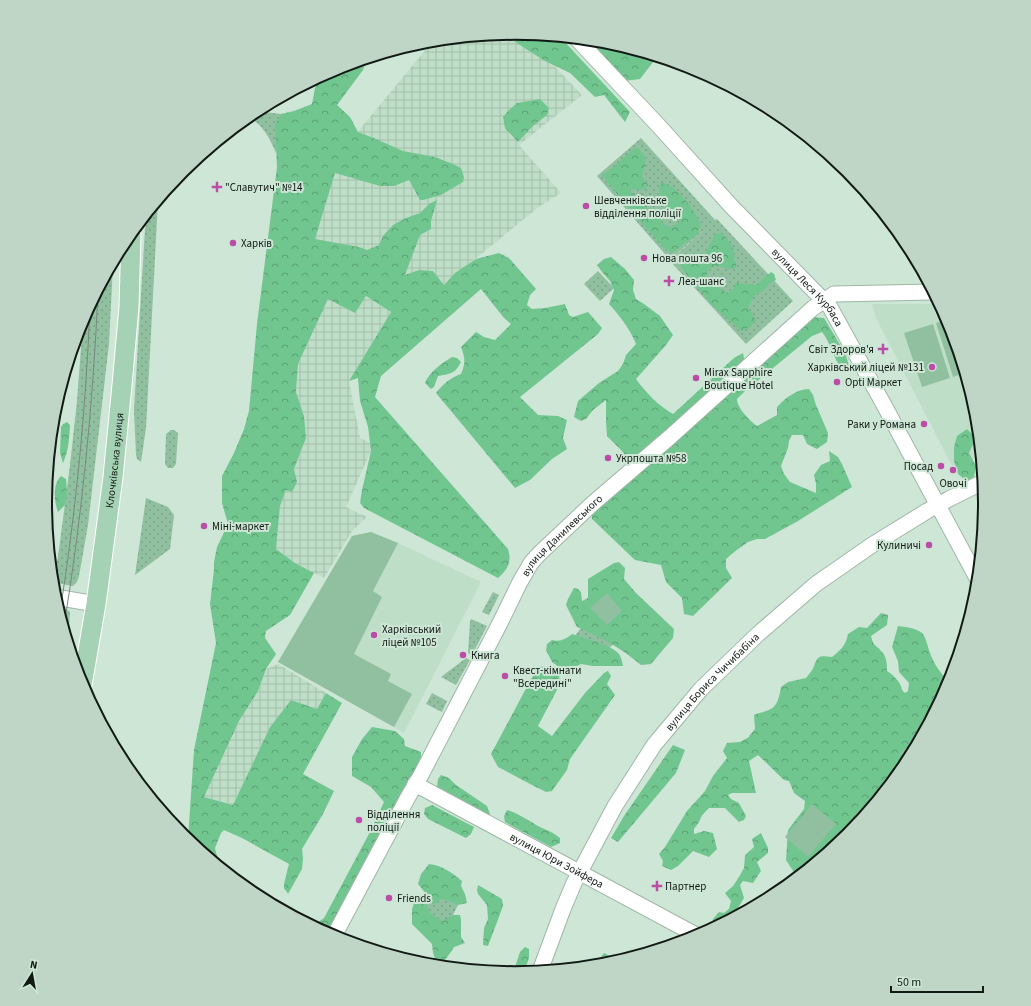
<svg xmlns="http://www.w3.org/2000/svg" width="1031" height="1006" viewBox="0 0 1031 1006" font-family="'Source Sans 3',sans-serif">
  <style>
    .built { fill: #bfdec8 }
    .industrial { fill: url(#industrial-grid) }
    .grass { fill: url(#grass-dots) }
    .forest { fill: url(#forest-crowns) }
    .garden { fill: #90c09f }
    .lines { fill: none; stroke-linecap: round; stroke-linejoin: round }
    .minor-casing { stroke: #9fb7a6; stroke-width: 17 }
    .major-casing { stroke: #fff; stroke-width: 21 }
    .minor { stroke: #fff; stroke-width: 15 }
    .major { stroke: #a5d1b5; stroke-width: 19 }
    .tram { stroke: #78897d; stroke-width: 1 }
    .poi-dot { fill: #bb4ca8; stroke: #cee6d5; stroke-width: 1.5 }
    .labels { text-anchor: middle; dominant-baseline: central; stroke-width: 4; stroke-linejoin: round; paint-order: stroke }
    .poi-label { font-size: 11px; fill: #111a14; stroke: #cee6d5; text-anchor: start }
    .street-label { font-size: 11px; fill: #111a14; stroke: #cee6d5 }
    .rim { fill: none; stroke: #111a14; stroke-width: 2 }
  </style>
  <defs>
    <pattern id="industrial-grid" width="8" height="8" patternUnits="userSpaceOnUse"><rect width="8" height="8" fill="#bfdec8"/><path d="M0 4h8M4 0v8" fill="none" stroke="#a3beab"/></pattern>
    <pattern id="grass-dots" width="8" height="8" patternUnits="userSpaceOnUse"><rect width="8" height="8" fill="#90c09f"/><path d="M2 2h.1M6 6h.1" fill="none" stroke="#7ba488" stroke-width="1.8" stroke-linecap="round"/></pattern>
    <pattern id="forest-crowns" width="20" height="18" patternUnits="userSpaceOnUse"><rect width="20" height="18" fill="#71c690"/><path d="M2 6a3 3 0 1 1 6 0M12 15a3 3 0 1 1 6 0" fill="none" stroke="#5ba074"/></pattern>
  </defs>
  <rect width="100%" height="100%" fill="#cee6d5"/>
  <g class="built">
    <path d="M872 304H940L950 323 977 412 981 456 953 468 876 318Z"/>
    <path d="M371 532 398 543 481 582 404 733 278 662 352 536Z"/>
  </g>
  <g class="industrial">
    <path d="M516 33 524 34 582 95 519 145 561 193 540 206 415 308 315 239 334 175 360 129 433 41Z"/>
    <path d="M366 296 391 312 349 381 360 438 374 444 346 507 367 517 352 531 324 578 295 563 276 549 280 506 306 438 304 416 296 392 298 364 328 299Z"/>
    <path d="M278 664 326 693 317 709 291 700 270 727 233 805 204 797 239 721 258 691 266 669Z"/>
  </g>
  <g class="grass">
    <path d="M257 111 281 114 276 153C269 137 264 127 249 117Z"/>
    <path d="M641 138 715 220 717 219 793 301 746 344 670 261 709 225 670 260 597 176Z"/>
    <path d="M158 201 146 428 141 462 137 459 136 455 134 410 145 229 148 213Z"/>
    <path d="M113 265 109 344 94 473 88 525 79 576C78 580 76 585 72 586L53 582V575L58 557 70 465 77 401 83 321Z"/>
    <path d="M598 271 614 288 600 301 584 284Z"/>
    <path d="M171 430H174L178 433 176 464 173 468H168L165 464 166 434Z"/>
    <path d="M146 498 168 507 174 515 170 549 135 575Z"/>
    <path d="M493 592 499 595 489 615 482 612Z"/>
    <path d="M58 606 63 607 70 612 69 626 67 637Z"/>
    <path d="M471 619 487 626 472 655 468 653 470 622Z"/>
    <path d="M588 619 614 643 595 665 570 642Z"/>
    <path d="M466 658 470 660 456 685 441 677Z"/>
    <path d="M432 693 447 701 442 712 426 704Z"/>
    <path d="M433 877 464 893 447 927 417 910Z"/>
  </g>
  <g class="forest">
    <path d="M516 33 561 38 630 112 625 122 604 95 595 97 570 73 545 61 526 49 511 39 507 34Z"/>
    <path d="M591 40 607 42 657 57 640 79 624 81 595 48Z"/>
    <path d="M367 59 363 70 337 105 350 117 358 132 376 139 403 151 435 157 453 164 461 168 464 177 463 182 441 195 423 200H420L409 180 394 186H380L335 173 315 239 359 247 367 250 379 245 383 236 393 225 406 218 420 213 429 204 437 200 431 221V229L420 235 405 275 419 270 433 271 444 285 455 273 476 259 499 253 509 258 536 289 530 295 527 305 532 309 545 308 565 304 569 315 573 317 588 312 602 328 598 334 520 397 538 415 558 416 567 420 563 438 567 449 552 459 530 480 515 488 436 393C444 383 450 378 461 374 466 362 465 358 461 347L476 332 484 337 495 340 511 324 504 318 481 289 381 376 375 397 508 549C512 562 508 569 498 578L364 508 360 503 362 490 371 451 368 427 360 401 358 379V378L349 381 391 312 366 296 355 313 328 299 298 364 296 392 304 416 306 438 294 469 297 482 292 492 286 490 280 506 276 549 295 563 314 573 290 615 266 631 265 638 276 654 266 669 258 691 239 721 204 797 233 805 270 727 291 700 317 709 326 693 342 703 303 774 334 791 323 814 302 849 303 858 302 869 288 894C288 893 284 889 284 888 283 886 288 868 289 864L242 838 224 830 221 833 215 848 219 864 188 839 194 750 216 643 210 604 214 569V562L217 547 228 524 222 503V476L234 453 244 429 249 411 257 324 277 167 275 125 281 114 294 111 312 104 315 88 322 76 336 69Z"/>
    <path d="M540 99 549 108 547 115 533 126 518 142 505 128 503 117 508 111 517 103Z"/>
    <path d="M638 148 646 157 645 166 642 176 648 185 646 189 636 190 629 188C636 202 647 207 657 217 664 223 662 225 672 227L679 223 680 217C667 208 657 199 660 183 663 183 667 184 669 185 682 193 695 211 701 224L697 235 680 247 672 253 664 248 633 213 602 175 614 167 633 149Z"/>
    <path d="M721 233C726 238 733 244 734 253 735 260 733 259 737 266L734 269H730L717 266 709 268 706 278C714 285 719 290 729 293L733 290 736 283 756 285 771 272 774 274 776 280 769 284 764 290 754 296 748 308 756 320 749 328 741 331 711 304 680 266C686 255 693 253 705 254L715 234Z"/>
    <path d="M611 257 625 269 634 280 633 290 636 299 644 304 660 316 673 335 666 345 636 379C646 393 658 405 673 414L734 358 743 353 745 364 638 463 627 458 621 450 607 436 606 422V400L593 410 586 419 581 421 574 417 578 401 599 383 618 371 623 364 626 355 636 344C630 329 620 316 609 304L614 290 610 281 602 272 597 265 604 259Z"/>
    <path d="M812 317 824 318 845 353 850 368 843 370C833 359 831 343 822 332L812 336 745 391 737 399C737 408 750 421 757 426L777 415V407C785 398 797 389 809 389L813 395 816 405 828 433 827 442 817 449 807 444 803 435H792L789 441 788 448 781 466 784 474 790 482 816 493V484L814 475 821 465 830 461 829 451 838 457 842 464 852 487 798 521 765 539H757L748 542 734 552 726 559V568L732 578 693 616 684 614 682 598 666 582 661 565 635 560 592 519V511Z"/>
    <path d="M452 357 457 358 461 362C455 374 450 374 438 376L434 387 431 389 425 383C429 372 442 363 452 357Z"/>
    <path d="M67 422 70 425C69 439 69 450 63 463L60 453 61 427 63 424Z"/>
    <path d="M967 429 973 435V444L969 453 976 466 974 477 966 481 958 474 954 461V447L957 436Z"/>
    <path d="M61 476 66 479 67 492 65 505 58 512C55 504 53 491 57 482 58 480 59 478 61 476Z"/>
    <path d="M619 562 625 568 624 579 636 593 674 629 673 638 651 664 641 665C621 648 601 637 577 627L566 605 568 599 574 588 578 589 581 592 582 601 588 598V579L614 563Z"/>
    <path d="M881 613 888 615 887 625 871 636C874 648 876 644 882 652 887 657 887 665 887 671 892 674 897 679 900 684 902 688 901 690 905 693L908 691 909 683 899 672 898 661 892 647 898 626C905 627 916 628 922 633 926 637 928 648 930 653 934 664 940 672 947 680L952 677 950 683 906 764 848 836 797 877 786 860 788 830 804 809 805 801 794 793 789 781 784 780 758 755 749 761 756 793H732L728 795 731 799 739 803 746 816 744 820 739 822 725 808H709L702 815 699 822 694 829V834L704 831 713 833 717 849 709 857 693 851 678 866 671 870 662 866 663 861 659 854 665 847 687 811 705 791 713 776 727 758 723 751 727 743 740 742 749 737V736L755 729 754 715C760 712 760 713 766 711 778 708 779 697 781 687L788 682 806 678C809 674 813 670 814 666 818 654 821 656 832 657 841 650 846 645 848 634L859 627 867 628Z"/>
    <path d="M572 634C584 638 608 644 617 652 621 655 622 661 623 666H593L581 664 575 667 560 668 552 662 546 650 547 644 552 640C560 642 566 639 572 634Z"/>
    <path d="M540 666 556 669 559 674 560 684 538 726 552 736 585 693 604 673 608 671 611 676 607 684 615 695 570 759 567 770 552 791 546 792 532 785 498 767 491 754 531 679Z"/>
    <path d="M372 727 395 731 404 739 405 746 421 752V761L333 936 276 906 274 902H279L314 925 324 918 371 830 384 802 371 787 352 776V757L362 739Z"/>
    <path d="M673 745 685 750 676 773 618 842 611 838 624 816Z"/>
    <path d="M441 775 449 778 456 785 487 806 490 814V821L437 788 438 779Z"/>
    <path d="M432 805 474 827 471 834 466 838 428 819 424 814 425 808Z"/>
    <path d="M507 810C519 814 528 820 538 826 546 830 553 832 560 838V843L551 847 505 822 504 816Z"/>
    <path d="M761 833 768 848V853L757 862 761 871 753 883 743 881 740 885 744 898 738 908V912L736 916 713 928 712 927 713 919 719 912 724 913 729 909 731 901 725 893 733 886 739 877 744 868 745 855 754 847 752 839Z"/>
    <path d="M429 864C442 865 452 873 462 881L461 886 465 894 467 903 458 905 447 900 441 899 433 905 427 895 418 884 421 874Z"/>
    <path d="M478 885 502 899 503 906 488 946 483 945 484 928 488 919 487 905 478 894 477 890Z"/>
    <path d="M415 900 422 901 427 906 431 914 443 921 453 915H460L461 919V937L465 943 454 947C451 953 447 956 444 962L439 964C433 958 433 952 432 944L412 924V909Z"/>
    <path d="M525 947 529 949V958L524 972 513 973 520 952Z"/>
    <path d="M604 953 608 955 618 961 607 964 598 965 600 958Z"/>
  </g>
  <g class="garden">
    <path d="M948 319 950 323 965 373 953 377 936 323Z"/>
    <path d="M933 324 950 378 922 387 904 333Z"/>
    <path d="M371 532 398 543 373 591 382 597 354 654 391 674 388 681 412 694 394 727 278 662 352 536Z"/>
    <path d="M607 593 622 611 607 625 590 608Z"/>
    <path d="M919 738 920 739 907 762 900 753Z"/>
    <path d="M812 804 836 824 808 857 785 837Z"/>
  </g>
  <g class="lines">
    <defs>
      <g id="minor">
        <path id="s1" d="M577 39 657 124 732 207 830 307 884 405 978 580"/>
        <path d="M55 597 96 604"/>
        <path id="s2" d="M415 784 698 936"/>
        <path id="s3" d="M334 936 408 797 421 775 499 625 520 582 531 563 539 554 591 505 670 437 813 308 834 294 933 292"/>
        <path id="s4" d="M540 971 563 909 574 883 615 806 654 745 701 689 758 634 816 584 872 545 927 511 949 499 983 482"/>
      </g>
      <g id="major">
        <path id="s5" d="M82 685 96 604 113 477 122 385 129 307 131 234"/>
      </g>
    </defs>
    <use href="#minor" class="minor-casing"/>
    <use href="#major" class="major-casing"/>
    <use href="#minor" class="minor"/>
    <use href="#major" class="major"/>
    <g class="tram">
      <path d="M60 612C76 511 86 408 90 306"/>
      <path d="M64 626C82 516 93 404 98 292"/>
    </g>
  </g>
  <g class="poi-dot">
    <path d="M215 181h4v4h4v4h-4v4h-4v-4h-4v-4h4z"/>
    <circle cx="586" cy="206" r="4"/>
    <circle cx="233" cy="243" r="4"/>
    <circle cx="644" cy="258" r="4"/>
    <path d="M667 275h4v4h4v4h-4v4h-4v-4h-4v-4h4z"/>
    <path d="M881 343h4v4h4v4h-4v4h-4v-4h-4v-4h4z"/>
    <circle cx="932" cy="367" r="4"/>
    <circle cx="696" cy="378" r="4"/>
    <circle cx="837" cy="382" r="4"/>
    <circle cx="924" cy="424" r="4"/>
    <circle cx="608" cy="458" r="4"/>
    <circle cx="941" cy="466" r="4"/>
    <circle cx="953" cy="470" r="4"/>
    <circle cx="204" cy="526" r="4"/>
    <circle cx="929" cy="545" r="4"/>
    <circle cx="374" cy="635" r="4"/>
    <circle cx="463" cy="655" r="4"/>
    <circle cx="505" cy="676" r="4"/>
    <circle cx="359" cy="820" r="4"/>
    <path d="M655 880h4v4h4v4h-4v4h-4v-4h-4v-4h4z"/>
    <circle cx="389" cy="898" r="4"/>
  </g>
  <g class="labels">
    <g class="poi-label">
      <text x="225" y="187">"Славутич" №14</text>
      <text x="594" y="200">Шевченківське<tspan x="594" dy="13">відділення поліції</tspan></text>
      <text x="241" y="243">Харків</text>
      <text x="652" y="258">Нова пошта 96</text>
      <text x="678" y="281">Леа-шанс</text>
      <text x="874" y="349" text-anchor="end">Світ Здоров'я</text>
      <text x="924" y="367" text-anchor="end">Харківський ліцей №131</text>
      <text x="704" y="372">Mirax Sapphire<tspan x="704" dy="13">Boutique Hotel</tspan></text>
      <text x="845" y="382">Opti Маркет</text>
      <text x="916" y="424" text-anchor="end">Раки у Романа</text>
      <text x="616" y="458">Укрпошта №58</text>
      <text x="933" y="466" text-anchor="end">Посад</text>
      <text x="953" y="483" text-anchor="middle">Овочі</text>
      <text x="212" y="526">Міні-маркет</text>
      <text x="921" y="545" text-anchor="end">Кулиничі</text>
      <text x="382" y="629">Харківський<tspan x="382" dy="13">ліцей №105</tspan></text>
      <text x="471" y="655">Книга</text>
      <text x="513" y="670">Квест-кімнати<tspan x="513" dy="13">"Всередині"</tspan></text>
      <text x="367" y="814">Відділення<tspan x="367" dy="13">поліції</tspan></text>
      <text x="665" y="886">Партнер</text>
      <text x="397" y="898">Friends</text>
    </g>
    <g class="street-label">
      <text stroke="none"><textPath href="#s1" startOffset="339">вулиця Леся Курбаса</textPath></text>
      <text stroke="none"><textPath href="#s5" startOffset="227">Клочківська вулиця</textPath></text>
      <text stroke="none"><textPath href="#s3" startOffset="463">вулиця Данилевського</textPath></text>
      <text stroke="none"><textPath href="#s4" startOffset="340">вулиця Бориса Чичибабіна</textPath></text>
      <text stroke="none"><textPath href="#s2" startOffset="161">вулиця Юри Зойфера</textPath></text>
    </g>
  </g>
  <path d="M0 0H1031V1006H0ZM52 503a463 463 0 1 1 926 0a463 463 0 1 1-926 0Z" fill="#bfd6c6" fill-rule="evenodd"/>
  <path class="rim" d="M52 503a463 463 0 1 1 926 0a463 463 0 1 1-926 0Z"/>
  <g transform="translate(32 974) rotate(11)" stroke="#cee6d5" stroke-width="3" paint-order="stroke">
  <path d="M0-3L7 15L0 10L-7 15Z" fill="#111a14"/>
  <text y="-6" font-size="11" font-weight="bold" text-anchor="middle" fill="#111a14">N</text>
  </g>
  <path d="M891 986v6h92v-6" fill="none" stroke="#111a14" stroke-width="2"/>
  <text x="897" y="986" font-size="12" fill="#111a14" stroke="#cee6d5" stroke-width="3" paint-order="stroke">50 m</text>
</svg>
